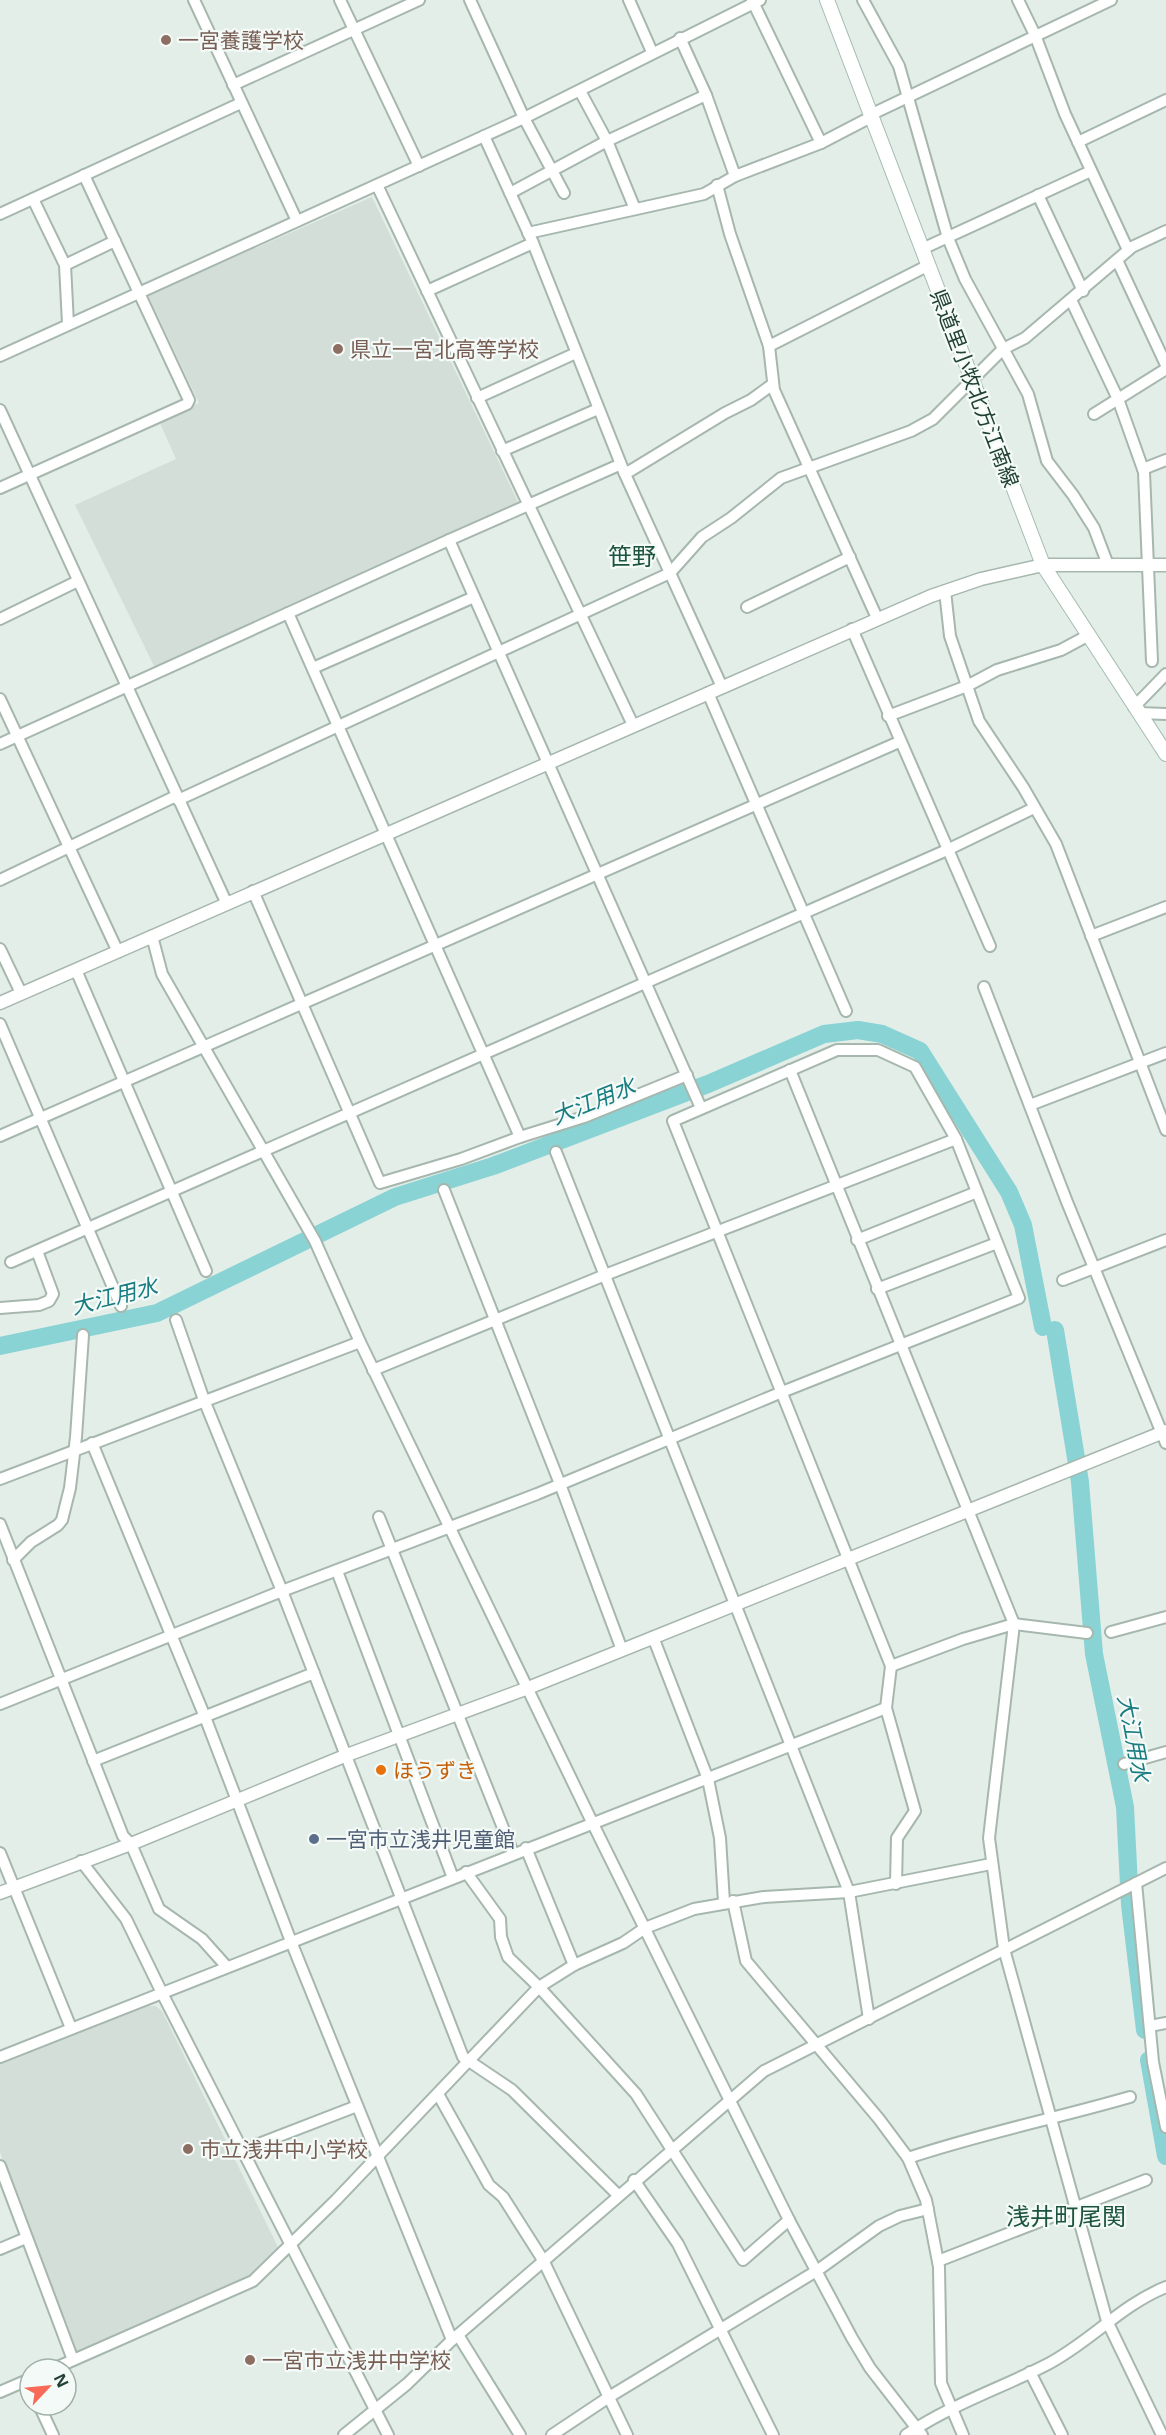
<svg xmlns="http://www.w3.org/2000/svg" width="1166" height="2435" viewBox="0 0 1166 2435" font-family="'Open Sans','Noto Sans JP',sans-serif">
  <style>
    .built { fill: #d2ded7 }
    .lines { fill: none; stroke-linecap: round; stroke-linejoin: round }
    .river { stroke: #89d3d5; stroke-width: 18 }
    .minor-casing { stroke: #a6b7ae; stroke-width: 14 }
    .tertiary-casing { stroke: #a6b7ae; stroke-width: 15 }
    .secondary-casing { stroke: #a4bdb1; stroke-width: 16 }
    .minor { stroke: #fff; stroke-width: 10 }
    .tertiary { stroke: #fff; stroke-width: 12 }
    .secondary { stroke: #fff; stroke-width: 14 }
    .education-dot { fill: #8d6e63; stroke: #f4faf7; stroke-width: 2 }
    .food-dot { fill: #e8710a; stroke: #f4faf7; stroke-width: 2 }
    .service-dot { fill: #5c6f8a; stroke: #f4faf7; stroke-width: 2 }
    .labels { text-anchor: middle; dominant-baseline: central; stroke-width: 4.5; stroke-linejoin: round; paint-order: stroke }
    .education-label { font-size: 21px; fill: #785e54; stroke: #f4faf7; text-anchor: start }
    .street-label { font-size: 21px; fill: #224134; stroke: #f4faf7 }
    .food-label { font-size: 21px; fill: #c56008; stroke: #f4faf7; text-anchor: start }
    .service-label { font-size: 21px; fill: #4e5e75; stroke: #f4faf7; text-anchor: start }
    .water-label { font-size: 22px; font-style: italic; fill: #187c80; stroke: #f4faf7 }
    .quarter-label { font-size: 24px; fill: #1c543f; stroke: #f4faf7 }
  </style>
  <rect width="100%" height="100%" fill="#e4eee8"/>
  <g class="built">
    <path d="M372 197 518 502 156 670 75 505 176 459 159 421 199 403 148 295Z"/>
    <path d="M148 2006H156L162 2011 279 2249 246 2279 78 2352 72 2347 0 2152V2064Z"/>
  </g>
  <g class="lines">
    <g class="river">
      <path d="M1055 1330 1080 1482 1094 1654 1125 1807 1130 1905 1145 2030"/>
      <path d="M0 1346 157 1313 395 1197 493 1166 708 1084 824 1034 858 1030 882 1034 920 1051 1009 1192 1023 1225 1043 1327"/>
      <path d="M1149 2060 1166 2156"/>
    </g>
    <defs>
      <g id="minor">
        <path d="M194 0 297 221"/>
        <path d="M340 0 419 166"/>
        <path d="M470 0 524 118 564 193"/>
        <path d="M629 0 652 52"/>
        <path d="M752 0 821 143"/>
        <path d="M863 0 899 66 948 238 965 279 1028 394 1047 461 1073 495 1094 528 1108 565"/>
        <path d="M1018 0 1035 35 1065 114 1128 250"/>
        <path d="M680 38 706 95 735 176"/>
        <path d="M233 85 419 0"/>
        <path d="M580 91 607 141 635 209"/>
        <path d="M870 115 1111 0"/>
        <path d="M484 136 533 243 624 472 630 471 725 413 751 400 773 384"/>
        <path d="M1078 142 1166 100"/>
        <path d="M377 185 633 725"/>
        <path d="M717 185 730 234 769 346 774 390 877 618"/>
        <path d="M510 193 607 141 706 95"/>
        <path d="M1038 195 1083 291"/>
        <path d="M33 199 65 265 68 324"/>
        <path d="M0 214 241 103"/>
        <path d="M528 233 704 194 735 176 821 143 871 117"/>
        <path d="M922 249 1091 171"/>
        <path d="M1117 260 1166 365"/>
        <path d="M65 265 115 241"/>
        <path d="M427 291 533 243"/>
        <path d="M1071 300 1118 399 1144 472 1152 661"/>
        <path d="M769 346 929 265"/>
        <path d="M0 356 524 118 760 0"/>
        <path d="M477 398 576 353"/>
        <path d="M0 410 226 902"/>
        <path d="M1094 414 1166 369"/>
        <path d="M502 451 598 409"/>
        <path d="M1143 469 1166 460"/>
        <path d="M624 472 722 687"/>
        <path d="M0 488 187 404 189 400 84 175"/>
        <path d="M449 540 701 1108"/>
        <path d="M945 591 950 636 979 721 1023 787 1056 844 1166 1130"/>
        <path d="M747 607 850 557"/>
        <path d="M288 613 520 1137"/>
        <path d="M0 619 78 581"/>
        <path d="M852 629 990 946"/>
        <path d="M313 668 474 597"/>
        <path d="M708 693 846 1011"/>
        <path d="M0 699 118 952"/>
        <path d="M1134 707 1166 674"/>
        <path d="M1139 713 1166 714"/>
        <path d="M888 716 967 686 997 670 1061 650 1089 635"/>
        <path d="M0 744 449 540 619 465"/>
        <path d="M178 800 670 573 702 537 731 518 781 478 911 431 933 419 1003 349 1025 338 1132 247 1166 231"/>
        <path d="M0 880 176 796"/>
        <path d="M253 891 380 1183 461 1159 520 1137 584 1117 687 1075"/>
        <path d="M152 936 162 974 315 1241 360 1342 593 1824 789 2220 852 2338 870 2368 922 2435"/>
        <path d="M1091 936 1166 907"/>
        <path d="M0 949 21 993"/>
        <path d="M76 970 206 1271"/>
        <path d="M984 987 1067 1202 1166 1443"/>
        <path d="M0 1024 121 1306"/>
        <path d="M790 1070 1014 1624 989 1838 1004 1949 1107 2321 1162 2435"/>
        <path d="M1030 1105 1166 1053"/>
        <path d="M0 1136 899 742"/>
        <path d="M556 1152 849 1892 869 2019"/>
        <path d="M444 1190 560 1484 622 1650"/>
        <path d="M857 1240 977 1192"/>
        <path d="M11 1262 947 850 1034 808"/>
        <path d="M1063 1280 1166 1240"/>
        <path d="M877 1289 997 1243"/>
        <path d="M0 1308 39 1305 49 1301 53 1294 37 1251"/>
        <path d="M176 1320 204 1400 282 1591 463 2057 512 2090 618 2195"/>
        <path d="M373 1370 605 1275 956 1139"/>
        <path d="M92 1443 205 1717 292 1944 452 2340"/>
        <path d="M0 1479 360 1342"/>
        <path d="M379 1517 513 1853"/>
        <path d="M0 1524 123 1836 131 1844 159 1909 202 1939 227 1967"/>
        <path d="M13 1560 31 1542 58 1525 62 1520 70 1488 76 1437 83 1335"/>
        <path d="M337 1571 453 1878"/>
        <path d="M1111 1632 1166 1617"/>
        <path d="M653 1637 708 1779 720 1838 724 1902"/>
        <path d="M891 1666 963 1639 1014 1624 1087 1633"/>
        <path d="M0 1704 282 1591 537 1494 782 1392 1019 1298 956 1139 915 1067 878 1050H837L673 1121 891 1666 886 1708 915 1811 897 1838 896 1884"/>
        <path d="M93 1761 314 1673"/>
        <path d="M1124 1764 1166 1752"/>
        <path d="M526 1848 574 1965"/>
        <path d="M0 1853 71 2028"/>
        <path d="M81 1861 126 1919 162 1993 388 2435"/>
        <path d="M466 1872 500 1919 501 1937 508 1957 539 1987 636 2094 743 2260 789 2220"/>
        <path d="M1136 1883 1153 2062 1166 2127"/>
        <path d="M733 1901 746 1961 879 2119 908 2158 926 2200 939 2267 941 2383 963 2435"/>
        <path d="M1150 2026 1166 2023"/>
        <path d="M0 2057 886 1708"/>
        <path d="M438 2094 489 2185 503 2197 543 2260 627 2435"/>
        <path d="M243 2150 357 2106"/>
        <path d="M908 2158C980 2134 1057 2118 1130 2097"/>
        <path d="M0 2166 73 2360"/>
        <path d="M634 2180 678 2244 773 2435"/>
        <path d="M0 2249 26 2238"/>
        <path d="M938 2261 1146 2180"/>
        <path d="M458 2335 520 2435"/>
        <path d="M53 2369 253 2281 336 2200 539 1987 574 1965 623 1943 645 1928 694 1909 764 1897 849 1892 991 1864"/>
        <path d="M1030 2372 1062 2435"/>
        <path d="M0 2392 30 2379"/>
        <path d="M39 2405 53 2435"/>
        <path d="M344 2435 407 2384 452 2340 764 2071 1166 1868"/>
        <path d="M552 2435 609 2397 818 2270 879 2226 900 2216 928 2209"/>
        <path d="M906 2435C950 2405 999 2389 1046 2365 1089 2343 1121 2305 1166 2287"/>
      </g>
      <g id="tertiary">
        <path d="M0 1003 931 596 981 579 1043 565H1166"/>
        <path d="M0 1893 131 1844 347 1755 528 1688 1166 1431"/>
      </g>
      <path id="secondary" d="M827 0 1043 565 1166 754"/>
    </defs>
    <use href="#minor" class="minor-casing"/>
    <use href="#tertiary" class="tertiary-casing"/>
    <use href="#secondary" class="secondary-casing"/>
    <use href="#minor" class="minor"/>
    <use href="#tertiary" class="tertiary"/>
    <use href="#secondary" class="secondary"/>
  </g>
  <g class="education-dot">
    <circle cx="166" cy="40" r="6"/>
    <circle cx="338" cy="349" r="6"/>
    <circle cx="188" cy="2149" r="6"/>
    <circle cx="250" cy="2360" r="6"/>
  </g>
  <circle class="food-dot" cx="381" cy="1770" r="6"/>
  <circle class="service-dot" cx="314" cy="1839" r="6"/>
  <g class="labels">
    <g class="education-label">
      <text x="178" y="40">一宮養護学校</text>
      <text x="350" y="349">県立一宮北高等学校</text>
      <text x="200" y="2149">市立浅井中小学校</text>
      <text x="262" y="2360">一宮市立浅井中学校</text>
    </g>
    <g class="street-label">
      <text transform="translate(975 388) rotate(69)">県道里小牧北方江南線</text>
    </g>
    <g class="food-label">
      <text x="393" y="1770">ほうずき</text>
    </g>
    <g class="service-label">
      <text x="326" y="1839">一宮市立浅井児童館</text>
    </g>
    <g class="water-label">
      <text transform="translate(593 1100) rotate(-22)">大江用水</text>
      <text transform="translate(114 1295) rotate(-14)">大江用水</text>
      <text transform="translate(1135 1738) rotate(79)">大江用水</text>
    </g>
    <g class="quarter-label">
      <text x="632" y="555">笹野</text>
      <text x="1066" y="2215">浅井町尾関</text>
    </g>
  </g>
  <g transform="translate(48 2387) rotate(64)"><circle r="28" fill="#f4faf7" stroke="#a0b0a9" stroke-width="1.5"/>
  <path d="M0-4.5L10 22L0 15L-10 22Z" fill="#f86a57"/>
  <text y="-9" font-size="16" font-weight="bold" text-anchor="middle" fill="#224134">N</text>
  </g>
</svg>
